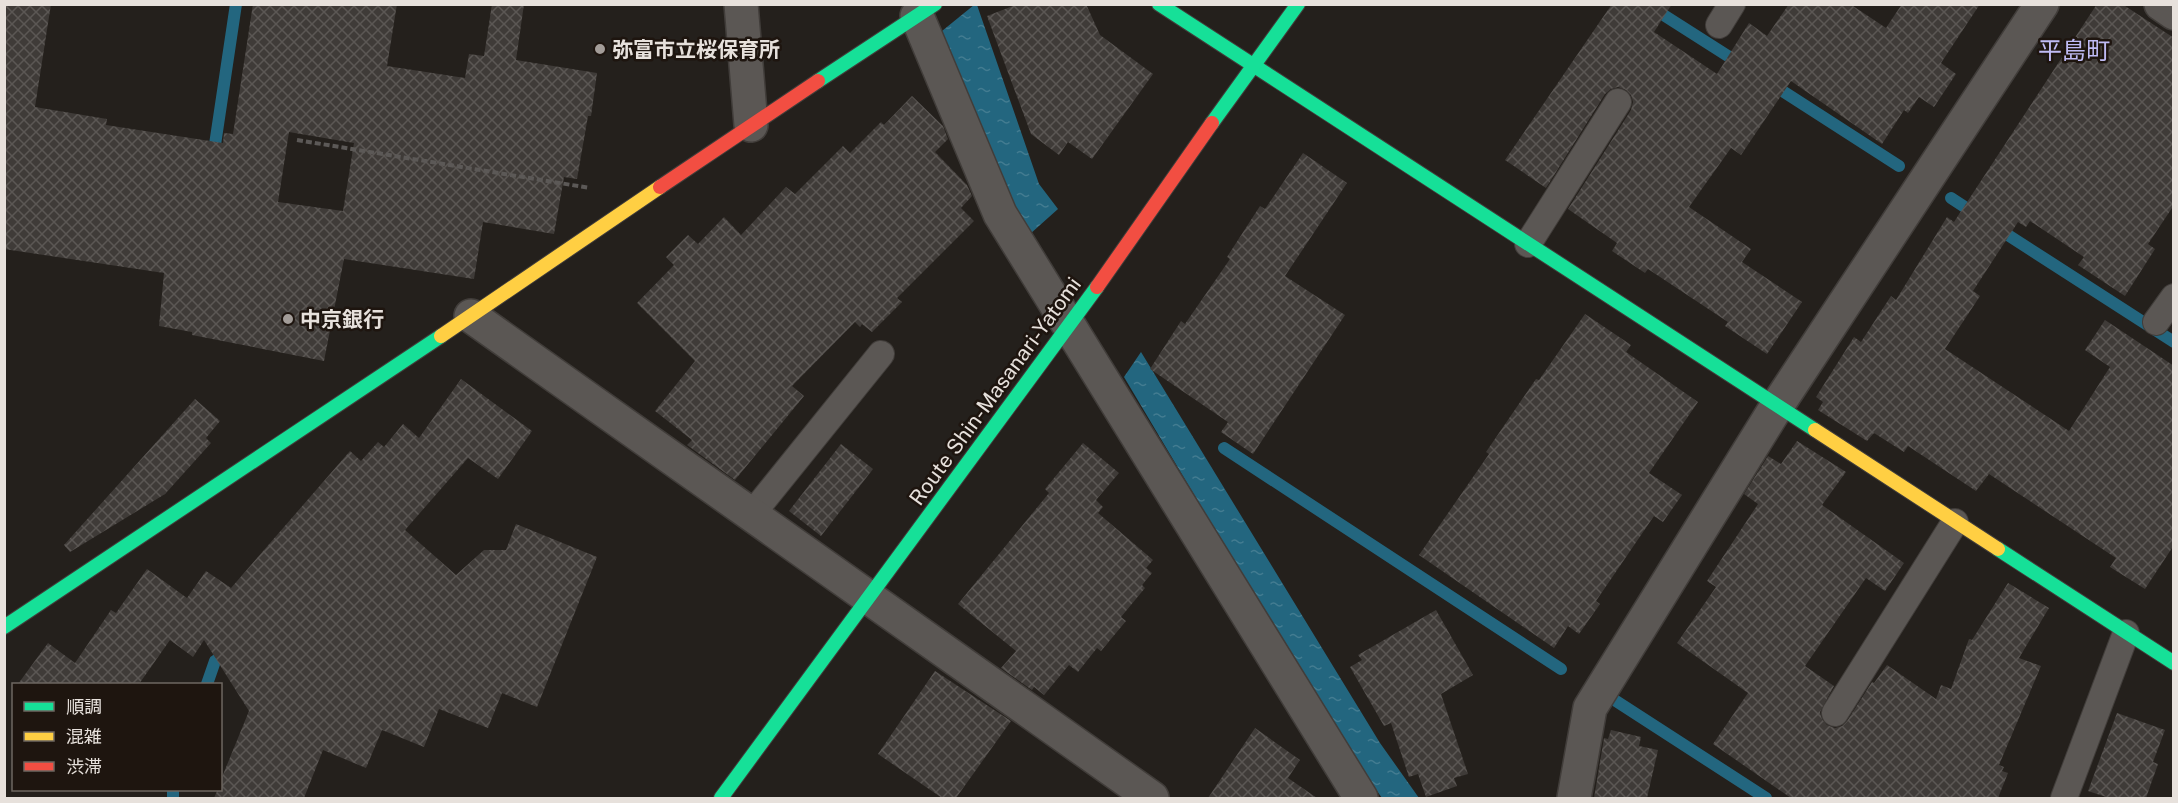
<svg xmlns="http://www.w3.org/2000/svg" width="2178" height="803" viewBox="0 0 2178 803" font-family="'Public Sans','Noto Sans JP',sans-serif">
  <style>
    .water { fill: url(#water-ripples) }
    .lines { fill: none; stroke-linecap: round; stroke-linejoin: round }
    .stream { stroke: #23667f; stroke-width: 12 }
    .building { fill: url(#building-cross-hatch); fill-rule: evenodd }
    .lane-casing { stroke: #413d3a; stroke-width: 28 }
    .street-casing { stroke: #413d3a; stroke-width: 36 }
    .fast-casing { stroke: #413d3a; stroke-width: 16 }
    .slow-casing { stroke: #413d3a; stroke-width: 16 }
    .jam-casing { stroke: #413d3a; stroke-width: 16 }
    .path { stroke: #5c5957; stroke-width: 4; stroke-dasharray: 6 3; stroke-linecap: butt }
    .lane { stroke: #5b5754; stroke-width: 26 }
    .street { stroke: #5b5754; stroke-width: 33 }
    .fast { stroke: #16e098; stroke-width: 14 }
    .slow { stroke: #ffcf43; stroke-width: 14 }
    .jam { stroke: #f24e42; stroke-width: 14 }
    .poi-dot { fill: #a39d99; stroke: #1e150f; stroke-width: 2 }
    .labels { text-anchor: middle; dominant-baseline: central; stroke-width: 5; stroke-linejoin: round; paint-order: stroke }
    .poi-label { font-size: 21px; font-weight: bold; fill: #e7e1dc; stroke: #1e150f; text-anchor: start }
    .street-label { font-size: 21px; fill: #e7e1dc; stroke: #1e150f }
    .quarter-label { font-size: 24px; fill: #bfbbf4; stroke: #1e150f }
  </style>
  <defs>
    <pattern id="water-ripples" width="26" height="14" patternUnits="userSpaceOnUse" patternTransform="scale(1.5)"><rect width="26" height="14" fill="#23667f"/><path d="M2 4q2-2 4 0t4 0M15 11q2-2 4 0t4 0" fill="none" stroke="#437c91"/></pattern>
    <pattern id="building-cross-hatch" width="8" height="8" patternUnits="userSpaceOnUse" patternTransform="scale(1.5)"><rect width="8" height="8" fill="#3f3b38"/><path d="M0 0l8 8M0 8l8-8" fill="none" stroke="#5b5754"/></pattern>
  </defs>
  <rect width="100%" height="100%" fill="#24201c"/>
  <g class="water">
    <path d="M974 5H977L1039 184 1058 209 1030 234 1003 184 942 31Z"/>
    <path d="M1141 352 1380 743 1419 798H1382L1339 738 1124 377Z"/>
  </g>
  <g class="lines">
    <g class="stream">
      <path d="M1651 7 1742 65"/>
      <path d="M1770 83 1899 166"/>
      <path d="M213 158 236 4"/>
      <path d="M1951 198 1977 215"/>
      <path d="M1997 228 2174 342"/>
      <path d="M1224 448 1561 669"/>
      <path d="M207 684 215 661 229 653"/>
      <path d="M1616 701 1766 798"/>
      <path d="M173 798V790"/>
    </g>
  </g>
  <g class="building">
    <path d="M4 4H51L35 107 107 119 106 125 223 143 224 133 233 134 253 4H397L387 66 465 78 469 54 484 56 492 4H524L516 60 597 73 591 116H588L577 179 564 177 554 234 483 222 474 279 344 259 324 361 192 335V332L159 326 164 273 4 249ZM289 132 354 143 343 211 278 202Z"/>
    <path d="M1018 4H1086L1100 35 1153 74 1092 159 1068 142 1059 155 1031 134 987 16Z"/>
    <path d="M1612 4H1672L1654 32 1717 74 1749 23 1767 36 1789 4H1850L1886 28 1902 4H1980L1941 63 1956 74 1934 107 1919 97 1908 113 1904 110 1882 144 1791 81 1741 155 1731 148 1689 207 1751 249 1742 262 1802 302 1767 354 1725 326 1728 322 1648 269 1645 273 1612 251 1617 243 1568 209 1631 110 1633 102 1631 95 1626 90 1618 87 1611 89 1605 94 1546 188 1505 160Z"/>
    <path d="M2097 4H2122L2174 38V205L2148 244 2155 249 2125 296 2078 265 2084 257 2030 221 2026 227 2018 222 1973 291 1980 296 1945 349 2069 431 2110 367 2085 350 2105 320 2174 366V545L2145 589 2110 567 2116 558 1989 474 1976 491 1908 446 1904 452 1874 433 1867 441 1818 410 1823 402 1816 397 1854 337 1861 342 1891 296 1896 300 1947 217 1954 222Z"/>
    <path d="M912 96 943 126 948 139 935 152 967 185 972 196 961 208 974 221 897 298 902 302 872 332 862 324 860 327 855 322 792 386 804 396 735 480 687 445 692 440 655 411 695 361 637 303 674 265 666 257 688 235 698 244 724 217 741 235 786 187 795 194 843 146 850 153 881 122 884 125Z"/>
    <path d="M1303 153 1347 183 1285 276 1345 315 1253 454 1221 432 1228 422 1150 369 1181 321 1185 324 1230 259 1227 257 1260 206 1265 209Z"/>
    <path d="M1585 314 1631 345 1626 352 1698 402 1649 473 1682 495 1663 522 1654 516 1596 601 1600 604 1579 634 1568 626 1554 648 1419 555 1489 454 1486 452 1536 379 1539 380Z"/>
    <path d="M461 379 532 431 498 479 468 458 405 530 456 575 484 550H506L516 524 597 557 537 707 502 693 488 728 439 709 424 747 382 730 366 768 323 750 304 798H214L218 789H220V782L249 711 204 640 193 657 170 640 139 684H18L48 643 75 663 111 610 116 613 147 569 187 598 206 571 231 588 350 451 361 461 378 442 384 447 403 424 419 438Z"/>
    <path d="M195 399 220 421 206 438 211 443 165 494 70 552 64 545Z"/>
    <path d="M1797 441 1846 472 1822 505 1904 563 1885 591 1866 578 1805 666 1834 686 1820 712 1822 719 1827 725 1835 728 1842 726 1847 721 1872 682 1874 683 1887 665 1936 699 1941 685 1951 689 1969 639 1972 640 2008 583 2049 608 2019 658 2041 666 1999 765 2004 767 2002 771 2008 773 1998 798H1791L1713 744 1748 693 1677 643 1716 587 1707 581 1758 504 1744 494 1768 456 1781 464Z"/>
    <path d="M1083 443 1119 473 1096 500 1103 507 1098 513 1153 560 1146 568 1152 573 1142 585 1145 588 1121 617 1126 621 1101 651 1097 648 1078 672 1069 665 1044 695 1034 687 1032 690 1001 668 1016 651 958 604 1049 493 1045 489Z"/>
    <path d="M841 444 873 469 821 536 789 511Z"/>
    <path d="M1436 610 1473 675 1441 694 1468 774 1454 778 1457 786 1426 797 1418 774 1409 777 1391 723 1384 726 1350 667 1362 660 1358 655Z"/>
    <path d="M935 671 1011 721 956 798H942L878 754Z"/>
    <path d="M2117 713 2165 730 2153 762 2158 764 2146 798H2109L2088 791Z"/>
    <path d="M1255 728 1300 760 1288 778 1317 798H1208Z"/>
    <path d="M1611 730 1641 737 1639 746 1658 750 1647 798H1594L1604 738 1608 739Z"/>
  </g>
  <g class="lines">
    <defs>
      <g id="lane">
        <path d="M1719 25 1732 4"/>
        <path d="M1528 244 1618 102"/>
        <path d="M2156 322 2174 297"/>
        <path d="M752 514 881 354"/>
        <path d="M1835 713 1955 522"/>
        <path d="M2064 798 2126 633"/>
      </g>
      <g id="street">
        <path d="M741 4 751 125"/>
        <path d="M2161 4 2174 13"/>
        <path d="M917 16 1000 214 1361 798"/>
        <path d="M471 316 1152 798"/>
        <path d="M1574 798 1590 708 1777 406 2042 4"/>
      </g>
      <g id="fast">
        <path d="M1159 4 1815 430"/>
        <path d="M818 81 935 4"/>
        <path d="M1212 123 1298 4"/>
        <path d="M1998 549 2174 663"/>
        <path d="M4 627 441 336"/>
        <path d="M721 798 1097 287"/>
      </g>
      <g id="slow">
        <path d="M441 336 660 187"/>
        <path d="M1815 430 1998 549"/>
      </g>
      <g id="jam">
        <path d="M660 187 818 81"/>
        <path d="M1097 287 1212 123"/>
      </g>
    </defs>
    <use href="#lane" class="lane-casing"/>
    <use href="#street" class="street-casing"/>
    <use href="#fast" class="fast-casing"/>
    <use href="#slow" class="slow-casing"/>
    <use href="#jam" class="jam-casing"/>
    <path class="path" d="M297 140 590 188"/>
    <use href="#lane" class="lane"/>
    <use href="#street" class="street"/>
    <use href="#fast" class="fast"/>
    <use href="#slow" class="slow"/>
    <use href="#jam" class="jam"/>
  </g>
  <g class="poi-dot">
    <circle cx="600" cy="49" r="6"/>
    <circle cx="288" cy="319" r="6"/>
  </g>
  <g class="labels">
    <g class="poi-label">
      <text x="612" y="49">弥富市立桜保育所</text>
      <text x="300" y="319">中京銀行</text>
    </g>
    <g class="street-label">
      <text transform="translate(995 391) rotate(-54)">Route Shin-Masanari-Yatomi</text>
    </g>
    <g class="quarter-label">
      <text x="2074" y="50">平島町</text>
    </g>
  </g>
  <rect width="2178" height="803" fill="none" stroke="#e7e1dc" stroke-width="12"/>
  <rect x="12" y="683" width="210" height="108" fill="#1e150f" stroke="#6e6761" stroke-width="1.5"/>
  <rect x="24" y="702" width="30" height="9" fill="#16e098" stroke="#6e6761" stroke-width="1.5"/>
  <text x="66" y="713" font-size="18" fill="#e7e1dc">順調</text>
  <rect x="24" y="732" width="30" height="9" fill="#ffcf43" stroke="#6e6761" stroke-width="1.5"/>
  <text x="66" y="743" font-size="18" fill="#e7e1dc">混雑</text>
  <rect x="24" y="762" width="30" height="9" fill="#f24e42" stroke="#6e6761" stroke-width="1.5"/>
  <text x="66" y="773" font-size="18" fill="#e7e1dc">渋滞</text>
</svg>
